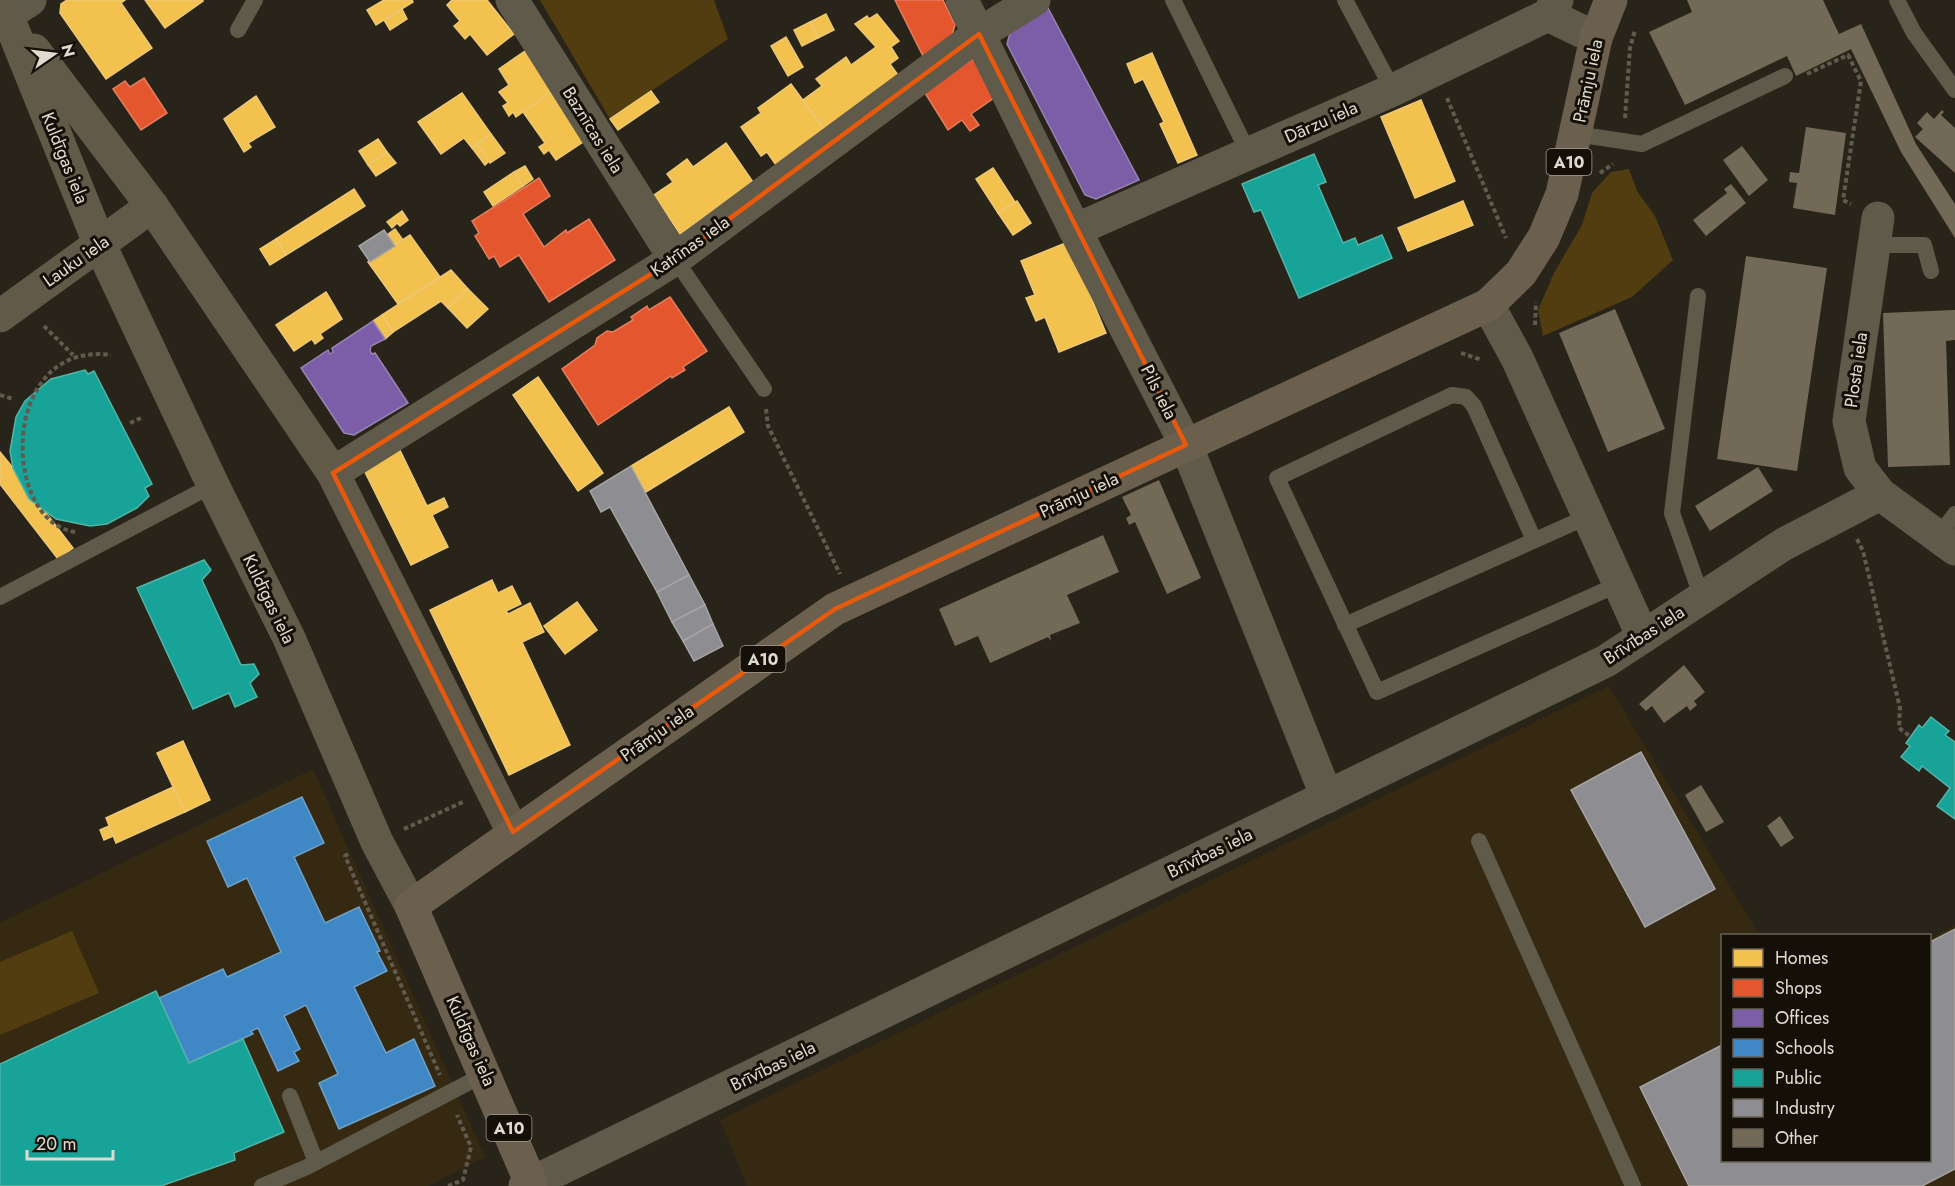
<svg xmlns="http://www.w3.org/2000/svg" width="1955" height="1186" viewBox="0 0 1955 1186" font-family="Jost,sans-serif">
  <style>
    .built { fill: #352a11 }
    .green { fill: #513d0f }
    .homes { fill: #f2c14e; stroke: #edc875; stroke-width: 1.5 }
    .shops { fill: #e4572e; stroke: #e37e5e; stroke-width: 1.5 }
    .offices { fill: #7b5ea7; stroke: #9983b3; stroke-width: 1.5 }
    .schools { fill: #3f88c5; stroke: #6fa1c8; stroke-width: 1.5 }
    .public { fill: #17a398; stroke: #53b4a8; stroke-width: 1.5 }
    .industry { fill: #8d8d92; stroke: #a6a4a4; stroke-width: 1.5 }
    .building { fill: #726957 }
    .lines { fill: none; stroke-linecap: round; stroke-linejoin: round }
    .path { stroke: #605a4f; stroke-width: 4; stroke-dasharray: 4.5 3; stroke-linecap: butt }
    .lane { stroke: #605a4a; stroke-width: 16 }
    .street { stroke: #605a4a; stroke-width: 33 }
    .secondary { stroke: #625a49; stroke-width: 33 }
    .primary { stroke: #6a604d; stroke-width: 33 }
    .marked { fill: none; stroke: #e8590c; stroke-width: 4.5; stroke-linejoin: round }
    .labels { text-anchor: middle; dominant-baseline: central; stroke-width: 6; stroke-linejoin: round; paint-order: stroke }
    .shield { fill: #141008; stroke: #a39d93; stroke-width: 1.5 }
    .shield-label { font-size: 16px; font-weight: bold; fill: #e0dacf }
    .street-label { font-size: 18px; fill: #e0dacf; stroke: #141008 }
  </style>
  <rect width="100%" height="100%" fill="#292419"/>
  <g class="built">
    <path d="M1609 686 1759 935 1722 936V1160H1930V938L1955 925V1186H747L720 1120Z"/>
    <path d="M313 769 485 1157 428 1186H0V923Z"/>
  </g>
  <g class="green">
    <path d="M540 0H714L728 39 610 119Z"/>
    <path d="M1629 169 1637 191 1655 216 1673 260 1632 297 1543 336 1538 310 1554 273 1582 225 1592 193 1611 172Z"/>
    <path d="M72 931 99 993 0 1035V962Z"/>
  </g>
  <g class="homes">
    <path d="M67 0H125L121 3 152 48 106 79 60 13 61 4Z"/>
    <path d="M145 0H203V1L165 28Z"/>
    <path d="M384 0H412L413 2 376 25 367 10Z"/>
    <path d="M452 0H487L514 34 487 55 470 34 465 39 454 26 460 21 447 5Z"/>
    <path d="M402 9 407 19 390 30 384 20Z"/>
    <path d="M826 14 834 30 818 38 810 22Z"/>
    <path d="M877 14 899 41 891 47 898 58 890 64 898 75 824 129 803 100 822 86 816 79 846 57 851 65 876 47 855 24 867 16 869 19Z"/>
    <path d="M810 22 818 38 802 46 794 30Z"/>
    <path d="M786 37 803 67 788 76 771 46Z"/>
    <path d="M525 51 552 91 516 117 513 112 509 116 503 106 508 103 499 92 509 85 499 69Z"/>
    <path d="M1152 53 1197 155 1178 163 1160 124 1164 122 1143 79 1135 83 1127 64Z"/>
    <path d="M791 84 824 129 776 165 767 152 761 156 741 127 761 113 758 108Z"/>
    <path d="M552 91 586 140 556 160 549 150 544 154 539 147 545 143 523 112Z"/>
    <path d="M651 91 659 102 618 130 610 119Z"/>
    <path d="M462 93 491 134 472 148 464 138 441 154 418 122Z"/>
    <path d="M256 96 275 127 248 143 251 147 244 152 224 119Z"/>
    <path d="M1421 100 1455 181 1415 198 1381 117Z"/>
    <path d="M491 134 505 153 490 163 477 144Z"/>
    <path d="M378 139 387 152 368 165 359 151Z"/>
    <path d="M726 143 753 182 680 234 654 195 673 182 667 174 687 159 693 167Z"/>
    <path d="M477 144 489 161 485 165 472 148Z"/>
    <path d="M387 152 396 163 376 176 368 165Z"/>
    <path d="M525 166 533 179 523 186 514 172Z"/>
    <path d="M993 168 1015 202 998 213 976 179Z"/>
    <path d="M514 172 523 186 493 206 484 192Z"/>
    <path d="M354 189 365 206 286 255 276 239Z"/>
    <path d="M1017 201 1031 223 1013 235 998 213Z"/>
    <path d="M1463 201 1473 225 1408 251 1398 228Z"/>
    <path d="M402 211 408 220 400 226 397 223 392 228 387 222Z"/>
    <path d="M395 229 403 240 395 246 387 235Z"/>
    <path d="M410 235 440 277 398 304 368 262Z"/>
    <path d="M276 239 286 255 270 265 260 249Z"/>
    <path d="M1068 242 1106 333 1059 352 1045 317 1036 321 1026 298 1035 295 1021 261Z"/>
    <path d="M451 270 468 289 448 308 441 301 393 332 382 315Z"/>
    <path d="M468 289 488 309 467 328 448 308Z"/>
    <path d="M326 292 342 319 320 334 323 338 315 344 312 339 294 351 276 325Z"/>
    <path d="M382 315 393 332 385 339 373 321Z"/>
    <path d="M538 377 603 473 578 491 513 395Z"/>
    <path d="M729 407 744 432 646 492 631 466Z"/>
    <path d="M397 444 427 506 444 498 448 507 432 515 448 547 411 565 361 464Z"/>
    <path d="M0 452 13 468 29 499 47 514 73 548 58 559 0 484Z"/>
    <path d="M492 580 498 593 512 586 521 604 506 611 508 614 530 603 544 632 522 642 570 745 509 775 430 610Z"/>
    <path d="M577 602 597 630 565 654 544 626Z"/>
    <path d="M183 741 210 800 185 812 157 753Z"/>
    <path d="M173 787 185 812 116 843 106 818Z"/>
    <path d="M109 826 113 836 104 840 100 830Z"/>
  </g>
  <g class="shops">
    <path d="M895 0H943L955 25 952 35 923 56Z"/>
    <path d="M974 58 994 98 971 114 979 125 970 131 962 120 948 130 925 93Z"/>
    <path d="M144 78 167 113 141 130 113 89 125 81 130 87Z"/>
    <path d="M539 178 550 196 523 214 544 247 566 230 567 233 589 219 615 260 549 302 519 255 500 267 494 256 489 259 475 236 479 233 472 221Z"/>
    <path d="M670 297 707 351 683 367 685 370 672 378 671 376 598 425 562 369 595 345 597 338 607 331 613 332 633 320 631 317 647 306 649 310Z"/>
  </g>
  <g class="offices">
    <path d="M1048 8 1139 180 1096 199 1085 195 1007 44 1010 33Z"/>
    <path d="M373 321 385 339 371 346 370 351 372 354 375 353 408 403 354 435 344 433 301 368 328 350 330 354 333 352 332 348Z"/>
  </g>
  <path class="schools" d="M302 797 324 843 294 857 325 923 359 907 380 951 377 952 387 971 354 987 386 1053 414 1039 435 1086 339 1129 319 1083 338 1074 306 1005 284 1016 300 1049 294 1052 299 1061 278 1071 258 1028 251 1031 253 1034 189 1063 159 998 223 969 227 977 281 952 247 878 228 887 207 841Z"/>
  <g class="public">
    <path d="M1314 154 1326 182 1318 185 1343 243 1355 238 1358 245 1382 235 1392 258 1299 298 1261 210 1254 212 1242 184Z"/>
    <path d="M85 370 88 374 94 371 152 484 145 488 149 496 137 508 107 524 90 526 56 519 29 499 13 468 10 451 16 417 25 401 51 379Z"/>
    <path d="M204 560 211 570 202 580 241 665 254 664 259 674 250 683 257 697 235 707 229 693 193 709 137 588Z"/>
    <path d="M1931 717 1949 731 1945 735 1955 742V819L1937 806 1950 788 1922 766 1919 771 1901 757 1910 746 1906 743 1919 725 1922 728Z"/>
    <path d="M156 991 189 1063 243 1039 284 1132 234 1153 235 1160 161 1186H0V1064Z"/>
  </g>
  <g class="industry">
    <path d="M384 230 395 246 370 262 359 246Z"/>
    <path d="M631 466 689 575 657 592 610 507 601 512 590 491Z"/>
    <path d="M689 575 705 605 672 622 657 592Z"/>
    <path d="M705 605 713 624 683 641 672 622Z"/>
    <path d="M713 624 723 646 694 661 683 641Z"/>
    <path d="M1641 752 1715 889 1645 927 1571 790Z"/>
    <path d="M1955 929V1169L1922 1186H1689L1640 1087 1722 1045V1160H1930V942Z"/>
  </g>
  <g class="building">
    <path d="M1687 0H1823L1839 34 1861 24 1916 144 1955 204V238L1901 152 1851 49 1796 76 1787 56 1685 105 1649 32 1692 12Z"/>
    <path d="M1942 110 1944 112 1941 115 1955 128V173L1915 137 1923 129 1917 123 1927 112 1934 119Z"/>
    <path d="M1806 127 1846 133 1835 215 1793 208 1797 183 1789 182 1790 172 1799 173Z"/>
    <path d="M1742 146 1768 180 1749 196 1723 160Z"/>
    <path d="M1731 184 1746 203 1706 236 1693 220 1727 193 1724 189Z"/>
    <path d="M1746 256 1827 268 1797 471 1717 459Z"/>
    <path d="M1615 309 1665 429 1608 452 1559 333Z"/>
    <path d="M1955 310V340L1946 341 1950 465 1888 467 1883 313Z"/>
    <path d="M1758 467 1773 491 1710 531 1695 506Z"/>
    <path d="M1159 480 1201 578 1167 594 1135 522 1129 525 1126 518 1131 515 1122 497Z"/>
    <path d="M1103 535 1119 572 1067 595 1080 623 1050 635 1051 641 1048 637 990 663 978 636 955 646 939 609Z"/>
    <path d="M1684 665 1705 692 1694 701 1697 705 1690 711 1687 706 1664 723 1652 706 1646 711 1639 704Z"/>
    <path d="M1701 785 1724 822 1706 832 1685 795Z"/>
    <path d="M1780 816 1794 838 1781 847 1767 826Z"/>
  </g>
  <g class="lines">
    <g class="path">
      <path d="M1807 74 1848 55 1861 81 1843 200 1851 204"/>
      <path d="M1447 98 1506 238"/>
      <path d="M1625 118 1630 48 1635 30"/>
      <path d="M1600 173 1613 164"/>
      <path d="M1535 325 1536 302"/>
      <path d="M44 326 73 355"/>
      <path d="M1461 353 1482 360"/>
      <path d="M0 395 13 399"/>
      <path d="M766 409 768 426 840 574"/>
      <path d="M130 423 143 417"/>
      <path d="M75 532C0 521 0 340 111 355"/>
      <path d="M1857 539 1863 551 1900 708 1899 728 1911 737"/>
      <path d="M404 829 463 802"/>
      <path d="M348 854 345 856 440 1075"/>
      <path d="M448 1186 463 1180 471 1147 457 1115"/>
    </g>
    <g class="lane">
      <path d="M1173 0 1249 154"/>
      <path d="M1345 0 1393 90"/>
      <path d="M1897 0 1914 33 1955 90"/>
      <path d="M238 30 255 0"/>
      <path d="M1576 134 1642 144 1785 76"/>
      <path d="M1873 245H1924L1931 271"/>
      <path d="M675 259 764 389"/>
      <path d="M1698 296 1672 513 1702 598"/>
      <path d="M1938 537 1955 514"/>
      <path d="M1534 540 1474 406 1466 397 1452 395 1277 478 1377 692 1619 584"/>
      <path d="M0 597 213 485"/>
      <path d="M1345 625 1589 516"/>
      <path d="M1479 841 1633 1186"/>
      <path d="M290 1096 316 1162"/>
      <path d="M262 1186 307 1167 485 1074"/>
    </g>
    <g class="street">
      <path d="M512 0 675 259"/>
      <path d="M962 0 1075 230 1186 445 1327 797"/>
      <path d="M7 15 30 0"/>
      <path d="M1548 15 1596 38"/>
      <path d="M1878 218 1849 421 1860 468 1880 494 1955 549"/>
      <path d="M1075 230 1393 90 1548 15 1557 0"/>
      <path d="M1488 305 1517 358 1643 637"/>
      <path d="M333 473 675 259 979 34 1034 0"/>
      <path d="M531 1183 1606 661 1784 544 1880 494"/>
    </g>
    <g class="secondary">
      <path d="M7 15 100 245 213 485 289 638 377 842 411 906"/>
      <path d="M34 50 152 206 333 473 513 832"/>
      <path d="M0 316 152 206"/>
    </g>
    <path class="primary" d="M525 1186 531 1183 411 906 835 609 1488 305 1521 273 1544 237 1562 194 1596 38 1611 0"/>
  </g>
  <path class="marked" d="M979 34 1186 445 835 609 513 832 333 473 675 259Z"/>
  <g class="labels">
    <g class="shield">
      <rect x="1546.5" y="149" width="45" height="26" rx="4.5"/>
      <rect x="740.5" y="646" width="45" height="26" rx="4.5"/>
      <rect x="486.5" y="1115" width="45" height="26" rx="4.5"/>
    </g>
    <g class="shield-label">
      <text x="1569" y="162">A10</text>
      <text x="763" y="659">A10</text>
      <text x="509" y="1128">A10</text>
    </g>
    <g class="street-label">
      <text transform="translate(1588 81) rotate(-78)">Prāmju iela</text>
      <text transform="translate(1321 122) rotate(-24)">Dārzu iela</text>
      <text transform="translate(593 130) rotate(58)">Baznīcas iela</text>
      <text transform="translate(65 158) rotate(68)">Kuldīgas iela</text>
      <text transform="translate(690 246) rotate(-35)">Katrīnas iela</text>
      <text transform="translate(76 261) rotate(-35)">Lauku iela</text>
      <text transform="translate(1856 370) rotate(-82)">Plosta iela</text>
      <text transform="translate(1159 392) rotate(63)">Pils iela</text>
      <text transform="translate(1079 495) rotate(-25)">Prāmju iela</text>
      <text transform="translate(269 599) rotate(64)">Kuldīgas iela</text>
      <text transform="translate(1644 635) rotate(-33)">Brīvības iela</text>
      <text transform="translate(657 733) rotate(-35)">Prāmju iela</text>
      <text transform="translate(1210 853) rotate(-26)">Brīvības iela</text>
      <text transform="translate(471 1041) rotate(66)">Kuldīgas iela</text>
      <text transform="translate(773 1066) rotate(-26)">Brīvības iela</text>
    </g>
  </g>
  <rect x="1721" y="934" width="210" height="228" fill="#141008" stroke="#666158" stroke-width="1.5"/>
  <rect x="1733" y="949" width="30" height="18" fill="#f2c14e" stroke="#666158" stroke-width="1.5"/>
  <text x="1775" y="964" font-size="18" fill="#e0dacf">Homes</text>
  <rect x="1733" y="979" width="30" height="18" fill="#e4572e" stroke="#666158" stroke-width="1.5"/>
  <text x="1775" y="994" font-size="18" fill="#e0dacf">Shops</text>
  <rect x="1733" y="1009" width="30" height="18" fill="#7b5ea7" stroke="#666158" stroke-width="1.5"/>
  <text x="1775" y="1024" font-size="18" fill="#e0dacf">Offices</text>
  <rect x="1733" y="1039" width="30" height="18" fill="#3f88c5" stroke="#666158" stroke-width="1.5"/>
  <text x="1775" y="1054" font-size="18" fill="#e0dacf">Schools</text>
  <rect x="1733" y="1069" width="30" height="18" fill="#17a398" stroke="#666158" stroke-width="1.5"/>
  <text x="1775" y="1084" font-size="18" fill="#e0dacf">Public</text>
  <rect x="1733" y="1099" width="30" height="18" fill="#8d8d92" stroke="#666158" stroke-width="1.5"/>
  <text x="1775" y="1114" font-size="18" fill="#e0dacf">Industry</text>
  <rect x="1733" y="1129" width="30" height="18" fill="#726957" stroke="#666158" stroke-width="1.5"/>
  <text x="1775" y="1144" font-size="18" fill="#e0dacf">Other</text>
  <g transform="translate(54 54) rotate(76)" stroke="#141008" stroke-width="4.5" paint-order="stroke">
  <path d="M0-4.5L10 22L0 15L-10 22Z" fill="#e0dacf"/>
  <text y="-9" font-size="16" font-weight="bold" text-anchor="middle" fill="#e0dacf">N</text>
  </g>
  <path d="M27 1150v9h86v-9" fill="none" stroke="#e0dacf" stroke-width="3"/>
  <text x="36" y="1150" font-size="18" fill="#e0dacf" stroke="#141008" stroke-width="4.5" paint-order="stroke">20 m</text>
</svg>
